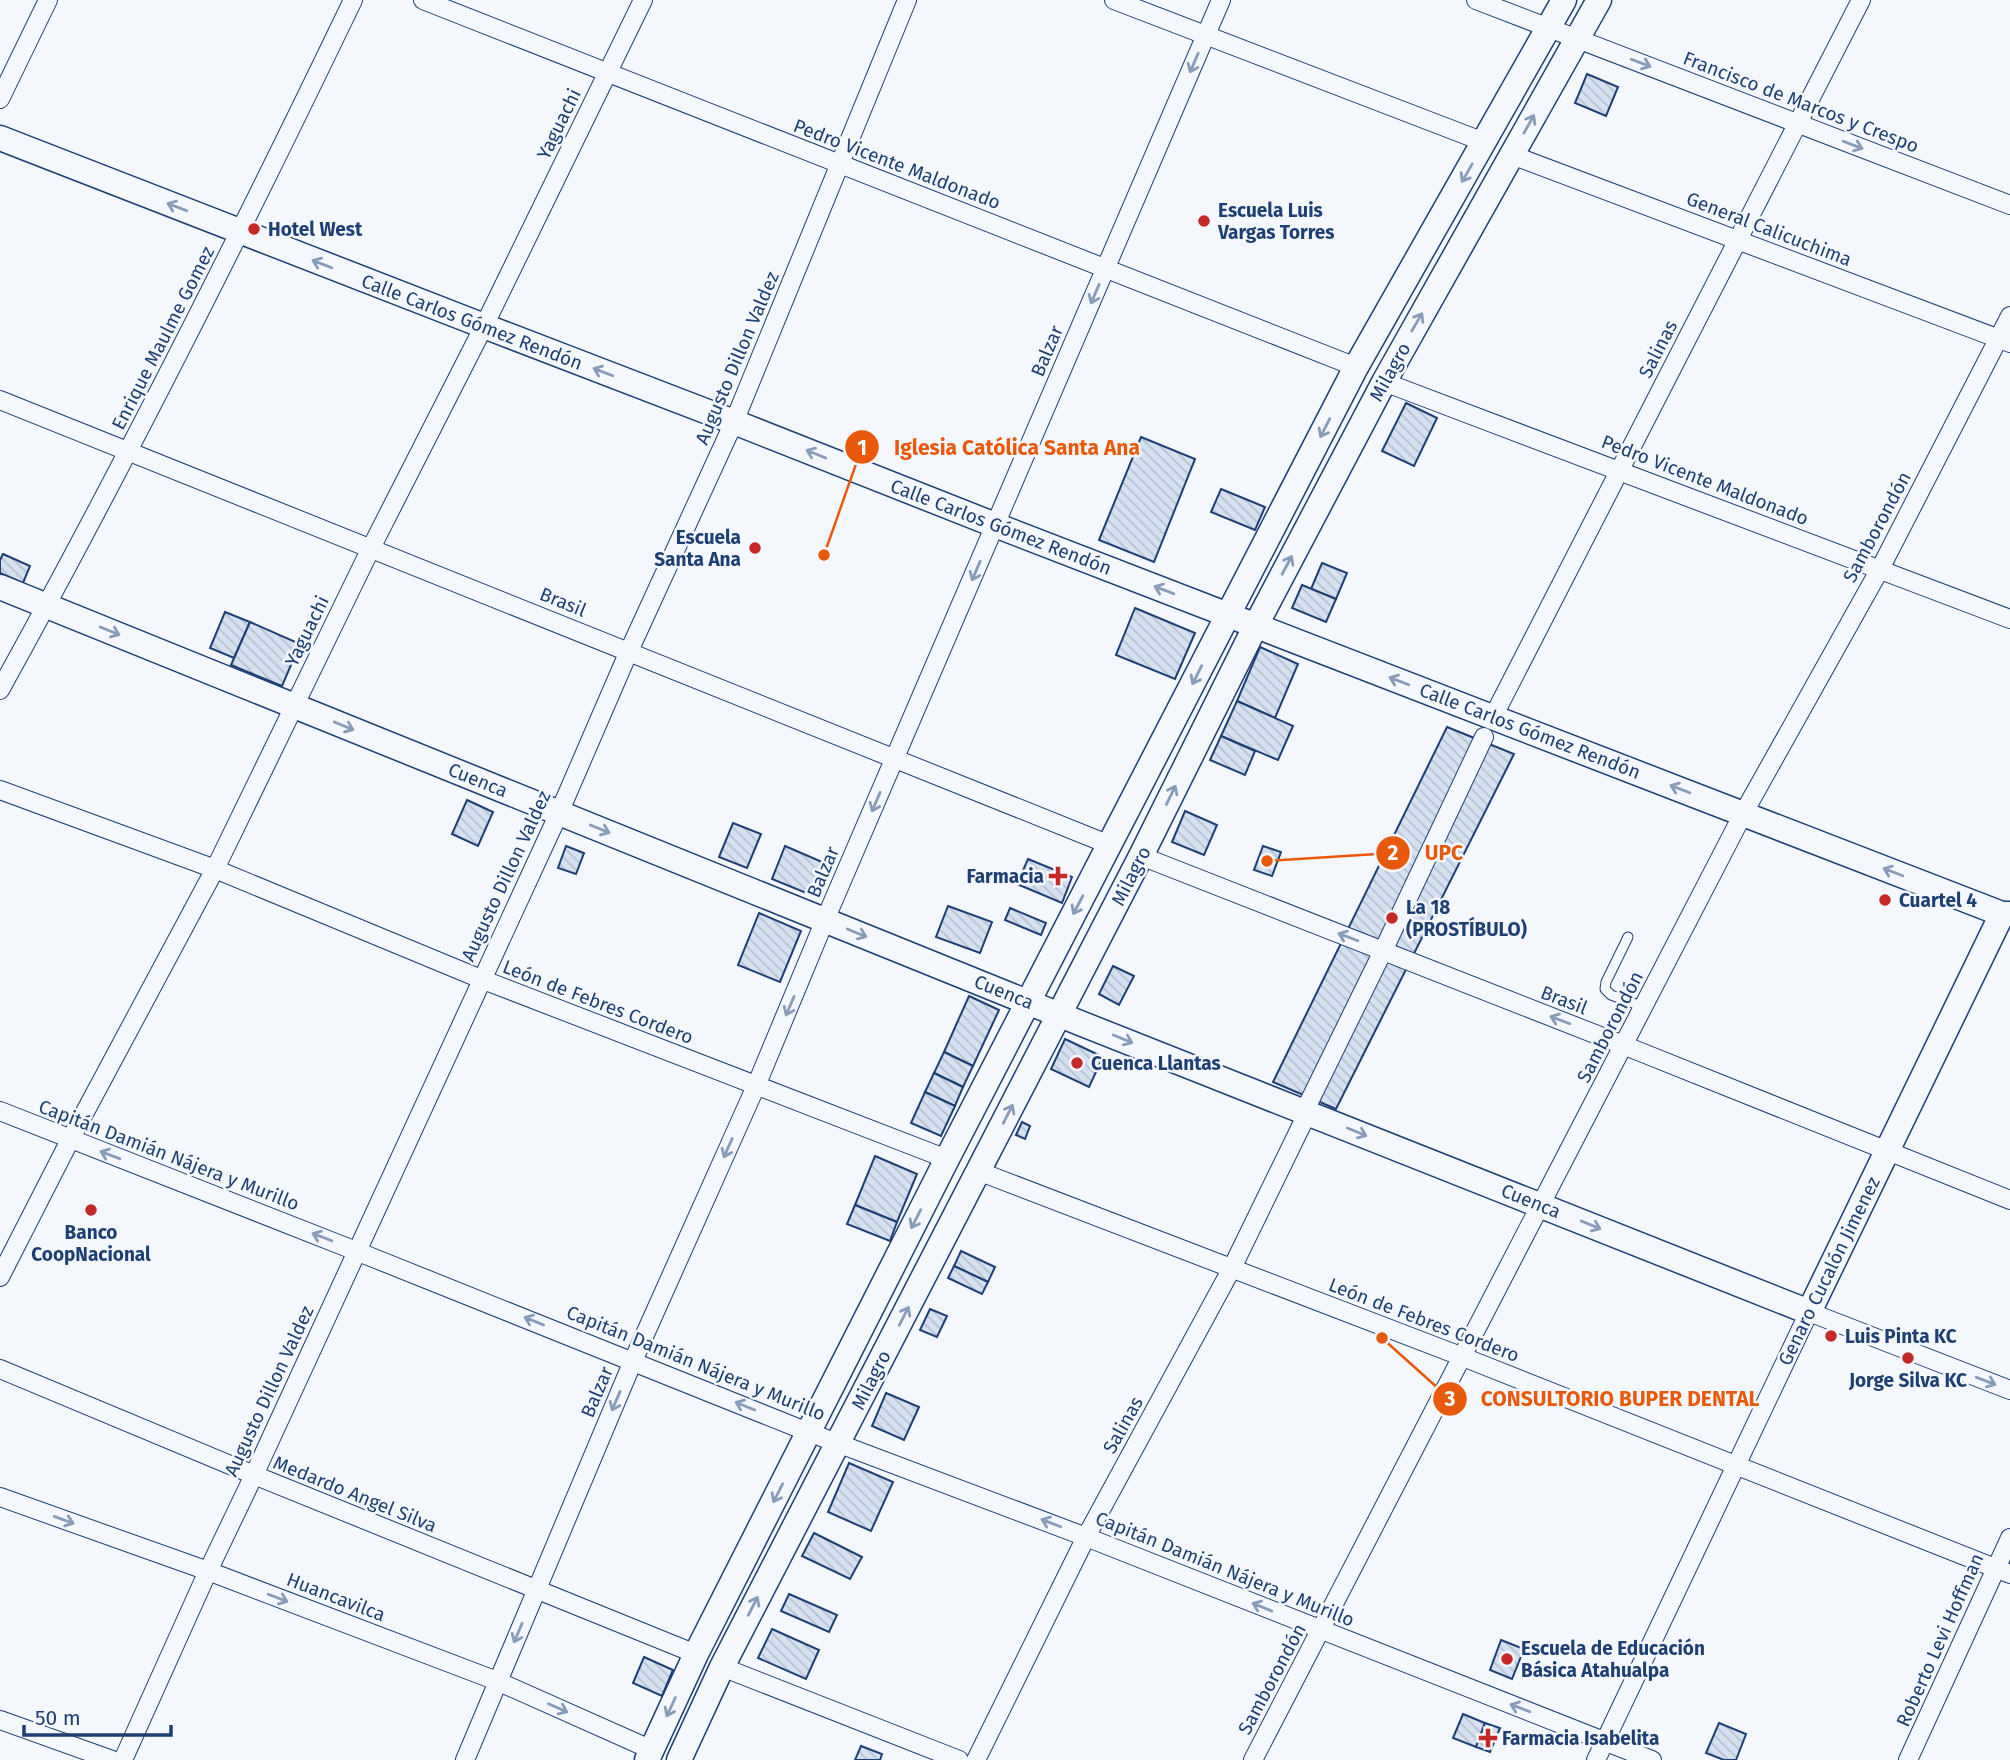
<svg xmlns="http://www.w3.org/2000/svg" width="2010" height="1760" viewBox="0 0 2010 1760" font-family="'Fira Sans',sans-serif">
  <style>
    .building { fill: url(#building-back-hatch); stroke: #1d3f73; stroke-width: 2 }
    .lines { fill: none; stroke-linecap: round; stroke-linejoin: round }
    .lane-casing { stroke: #1d3f73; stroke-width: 11 }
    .street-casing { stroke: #1d3f73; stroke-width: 20 }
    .secondary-casing { stroke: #1d3f73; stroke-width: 27 }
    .lane { stroke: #f4f7fb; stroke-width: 9 }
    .street { stroke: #f4f7fb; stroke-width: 18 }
    .secondary { stroke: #f4f7fb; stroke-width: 24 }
    .oneway { stroke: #889bb7 }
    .poi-dot { fill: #c62828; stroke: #f4f7fb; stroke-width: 2.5 }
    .labels { text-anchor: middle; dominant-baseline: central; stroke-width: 5; stroke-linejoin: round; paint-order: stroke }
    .street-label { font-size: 19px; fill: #1d3f73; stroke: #f4f7fb }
    .poi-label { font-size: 19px; font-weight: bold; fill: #1d3f73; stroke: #f4f7fb; text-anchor: start }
    .leader { fill: none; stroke: #e8590c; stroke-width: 2.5 }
    .callout-dot { fill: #e8590c; stroke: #f4f7fb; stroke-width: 2.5 }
    .mark-label { font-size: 21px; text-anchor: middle; font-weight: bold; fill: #fff }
    .callout-label { font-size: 21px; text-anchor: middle; font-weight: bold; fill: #e8590c; stroke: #f4f7fb; stroke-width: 5; stroke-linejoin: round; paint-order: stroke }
  </style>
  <defs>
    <pattern id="building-back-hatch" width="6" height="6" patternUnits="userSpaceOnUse" patternTransform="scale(1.75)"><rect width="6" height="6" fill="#d5e0f0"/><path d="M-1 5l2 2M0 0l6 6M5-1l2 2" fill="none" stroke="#b6c1d1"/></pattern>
  </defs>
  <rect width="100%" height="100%" fill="#f4f7fb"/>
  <g class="building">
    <path d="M1587 74 1618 87 1606 116 1575 103Z"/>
    <path d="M1406 403 1437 418 1414 466 1382 451Z"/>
    <path d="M1141 437 1195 459 1154 562 1099 540Z"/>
    <path d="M1221 489 1265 507 1255 530 1211 512Z"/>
    <path d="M3 554 30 566 23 583 0 573V560Z"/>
    <path d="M1322 563 1347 573 1336 599 1311 589Z"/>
    <path d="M1302 585 1336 599 1326 622 1292 608Z"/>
    <path d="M1135 608 1195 633 1175 679 1116 655Z"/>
    <path d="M225 612 250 622 234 658 210 648Z"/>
    <path d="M250 622 300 644 282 686 231 665Z"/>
    <path d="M1260 647 1298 664 1275 718 1237 701Z"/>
    <path d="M1237 701 1293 726 1278 760 1221 736Z"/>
    <path d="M1447 727 1514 754 1336 1109 1273 1082Z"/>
    <path d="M1221 736 1255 751 1245 775 1210 760Z"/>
    <path d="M467 800 493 812 478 846 452 834Z"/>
    <path d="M1185 811 1217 825 1204 855 1172 842Z"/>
    <path d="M733 823 761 834 747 868 719 857Z"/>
    <path d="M566 846 584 853 576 874 558 868Z"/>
    <path d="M785 846 829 865 816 897 772 879Z"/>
    <path d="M1263 846 1281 852 1272 876 1254 870Z"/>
    <path d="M1028 859 1072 877 1062 903 1017 884Z"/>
    <path d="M948 906 992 922 980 953 936 937Z"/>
    <path d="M1010 908 1046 923 1041 935 1005 920Z"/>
    <path d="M759 913 801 931 780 982 738 965Z"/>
    <path d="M1113 966 1134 976 1119 1005 1099 994Z"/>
    <path d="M969 996 999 1010 973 1066 944 1052Z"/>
    <path d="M1065 1039 1103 1057 1089 1087 1051 1069Z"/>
    <path d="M944 1052 973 1066 963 1087 934 1073Z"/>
    <path d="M934 1073 963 1087 955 1106 925 1092Z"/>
    <path d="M925 1092 955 1106 941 1136 911 1123Z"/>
    <path d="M1022 1122 1030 1126 1025 1139 1016 1135Z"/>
    <path d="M875 1156 917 1174 897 1222 855 1205Z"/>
    <path d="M855 1205 897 1222 890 1241 847 1224Z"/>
    <path d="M961 1251 995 1267 988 1282 954 1266Z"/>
    <path d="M954 1266 988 1282 982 1294 948 1278Z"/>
    <path d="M930 1309 947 1316 937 1337 920 1330Z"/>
    <path d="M886 1393 919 1407 904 1440 872 1426Z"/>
    <path d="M849 1463 893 1482 871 1531 828 1512Z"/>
    <path d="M814 1533 862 1557 850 1579 802 1556Z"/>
    <path d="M789 1594 837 1615 829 1632 781 1611Z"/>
    <path d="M772 1629 819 1650 806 1679 758 1658Z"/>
    <path d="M1501 1640 1524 1649 1512 1679 1490 1670Z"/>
    <path d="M644 1657 673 1670 662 1696 633 1683Z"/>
    <path d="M1463 1714 1485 1723 1476 1747 1453 1738Z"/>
    <path d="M1485 1723 1500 1728 1490 1752 1476 1747Z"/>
    <path d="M1719 1723 1746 1734 1736 1760H1724L1706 1753Z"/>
    <path d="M861 1746 882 1754 880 1760H855Z"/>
  </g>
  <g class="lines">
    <defs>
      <path id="lane" d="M1628 937 1606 982 1605 989 1611 995 1644 1007"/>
      <g id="street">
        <path d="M423 0 1356 367"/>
        <path d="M1114 0 1484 142"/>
        <path d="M1476 0 2010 205"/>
        <path d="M0 99 48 0"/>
        <path d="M1512 155 2010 343"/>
        <path d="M1384 382 2010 619"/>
        <path d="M0 400 1110 845"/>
        <path d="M0 690C125 464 241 233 353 0"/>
        <path d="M1493 717 1861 0"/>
        <path d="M0 790 215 869 481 979 947 1159"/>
        <path d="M1141 856 1623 1045 2010 1200"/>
        <path d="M0 1111 356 1251 808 1432 1086 1537 1652 1760"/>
        <path d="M978 1171 1463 1357 2010 1574"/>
        <path d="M0 1277 70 1140 215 869 371 548 484 326 643 0"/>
        <path d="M0 1369 254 1475 696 1654"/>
        <path d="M0 1497 208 1571 497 1681 652 1750"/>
        <path d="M722 1667 959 1760"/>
        <path d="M0 1720 112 1760"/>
        <path d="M123 1760 208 1571 254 1475 559 813 629 651 734 422 907 0"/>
        <path d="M465 1760 633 1361 756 1086 825 920 1221 0"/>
        <path d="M976 1760 1086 1537 1232 1268 1308 1112 1309 1102 1383 951 1484 737"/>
        <path d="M1253 1760 1743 814 1880 569 2010 316"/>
        <path d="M1596 1760 1809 1312 2010 1390"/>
        <path d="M1908 1760 2010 1538"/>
      </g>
      <g id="secondary">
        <path d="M0 138 484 326 734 422 995 525 2002 914H2010"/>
        <path d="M0 587 1027 1002 1809 1312 2002 914"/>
        <path d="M647 1760 696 1654 947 1159 1356 367 1564 0"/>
        <path d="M679 1760 722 1667 1141 856 1256 625 1384 382 1599 0"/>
      </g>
    </defs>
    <use href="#lane" class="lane-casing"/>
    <use href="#street" class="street-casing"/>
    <use href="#secondary" class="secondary-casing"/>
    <use href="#lane" class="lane"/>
    <use href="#street" class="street"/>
    <use href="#secondary" class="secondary"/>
  </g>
  <defs><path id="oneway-shaft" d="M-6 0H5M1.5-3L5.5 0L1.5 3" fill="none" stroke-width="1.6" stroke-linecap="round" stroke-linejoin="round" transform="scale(1.75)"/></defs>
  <g class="oneway">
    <use href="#oneway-shaft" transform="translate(1194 63) rotate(113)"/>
    <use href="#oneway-shaft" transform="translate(1641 63) rotate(21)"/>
    <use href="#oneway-shaft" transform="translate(1529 124) rotate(-61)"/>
    <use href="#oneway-shaft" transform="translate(1853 145) rotate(21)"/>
    <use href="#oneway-shaft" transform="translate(1467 173) rotate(120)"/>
    <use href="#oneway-shaft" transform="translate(177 207) rotate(-159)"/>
    <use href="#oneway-shaft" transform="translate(322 264) rotate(-159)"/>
    <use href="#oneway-shaft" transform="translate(1095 294) rotate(113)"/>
    <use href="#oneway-shaft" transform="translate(1417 322) rotate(-60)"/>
    <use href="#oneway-shaft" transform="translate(603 372) rotate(-159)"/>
    <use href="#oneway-shaft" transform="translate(1325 428) rotate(117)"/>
    <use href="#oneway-shaft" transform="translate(816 454) rotate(-158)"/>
    <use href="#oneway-shaft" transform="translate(1287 565) rotate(-62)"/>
    <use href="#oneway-shaft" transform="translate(976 571) rotate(113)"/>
    <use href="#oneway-shaft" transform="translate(1164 590) rotate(-159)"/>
    <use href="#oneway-shaft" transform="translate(110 631) rotate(22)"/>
    <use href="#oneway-shaft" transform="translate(1197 675) rotate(117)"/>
    <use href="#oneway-shaft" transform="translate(1399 681) rotate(-159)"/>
    <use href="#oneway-shaft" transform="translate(344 726) rotate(22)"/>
    <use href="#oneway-shaft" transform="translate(1680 789) rotate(-159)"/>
    <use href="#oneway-shaft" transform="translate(1171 795) rotate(-64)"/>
    <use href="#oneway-shaft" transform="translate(876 802) rotate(113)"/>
    <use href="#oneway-shaft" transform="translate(600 829) rotate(22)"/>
    <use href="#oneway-shaft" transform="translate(1893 872) rotate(-159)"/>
    <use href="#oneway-shaft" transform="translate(1078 905) rotate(118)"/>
    <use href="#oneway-shaft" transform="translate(857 933) rotate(22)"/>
    <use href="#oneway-shaft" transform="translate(1348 937) rotate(-159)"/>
    <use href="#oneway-shaft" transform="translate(790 1006) rotate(113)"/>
    <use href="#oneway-shaft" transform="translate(1560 1020) rotate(-159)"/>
    <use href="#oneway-shaft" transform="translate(1123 1039) rotate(22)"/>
    <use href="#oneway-shaft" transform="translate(1008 1114) rotate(-63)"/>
    <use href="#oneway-shaft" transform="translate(1357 1132) rotate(22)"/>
    <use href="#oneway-shaft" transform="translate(728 1148) rotate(114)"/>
    <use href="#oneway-shaft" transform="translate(110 1155) rotate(-159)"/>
    <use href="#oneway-shaft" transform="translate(916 1219) rotate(117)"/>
    <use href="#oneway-shaft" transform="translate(1591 1225) rotate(22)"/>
    <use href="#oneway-shaft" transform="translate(322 1237) rotate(-159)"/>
    <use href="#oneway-shaft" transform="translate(904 1316) rotate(-63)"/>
    <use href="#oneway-shaft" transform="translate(534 1321) rotate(-158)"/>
    <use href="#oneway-shaft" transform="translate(1986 1381) rotate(21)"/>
    <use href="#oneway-shaft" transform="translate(616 1401) rotate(113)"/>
    <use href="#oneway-shaft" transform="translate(745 1406) rotate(-158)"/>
    <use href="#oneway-shaft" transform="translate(778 1493) rotate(117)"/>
    <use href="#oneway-shaft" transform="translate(64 1520) rotate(20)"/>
    <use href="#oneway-shaft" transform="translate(1051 1523) rotate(-159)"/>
    <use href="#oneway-shaft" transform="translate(278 1598) rotate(21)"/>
    <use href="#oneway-shaft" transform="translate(753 1606) rotate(-63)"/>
    <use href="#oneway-shaft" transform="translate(1262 1607) rotate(-158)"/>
    <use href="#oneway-shaft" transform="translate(518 1633) rotate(113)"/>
    <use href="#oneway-shaft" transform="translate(671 1707) rotate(115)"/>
    <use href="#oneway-shaft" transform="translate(558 1708) rotate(24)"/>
    <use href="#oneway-shaft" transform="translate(1520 1708) rotate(-159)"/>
  </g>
  <g class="poi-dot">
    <circle cx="1204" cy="221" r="7"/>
    <circle cx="254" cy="229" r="7"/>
    <circle cx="755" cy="548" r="7"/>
    <path d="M1054.5 865.5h7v7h7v7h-7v7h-7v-7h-7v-7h7z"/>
    <circle cx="1885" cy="900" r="7"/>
    <circle cx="1392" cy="918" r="7"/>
    <circle cx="1077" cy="1063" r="7"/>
    <circle cx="91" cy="1210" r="7"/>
    <circle cx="1831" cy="1336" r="7"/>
    <circle cx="1908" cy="1358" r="7"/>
    <circle cx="1507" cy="1659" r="7"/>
    <path d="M1484.5 1727.5h7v7h7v7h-7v7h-7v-7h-7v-7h7z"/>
  </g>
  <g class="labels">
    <g class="street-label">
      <text transform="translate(1801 102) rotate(21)">Francisco de Marcos y Crespo</text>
      <text transform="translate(559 124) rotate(-64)">Yaguachi</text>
      <text transform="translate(897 164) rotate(21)">Pedro Vicente Maldonado</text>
      <text transform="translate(1769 229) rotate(21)">General Calicuchima</text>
      <text transform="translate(472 322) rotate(21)">Calle Carlos Gómez Rendón</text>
      <text transform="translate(163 338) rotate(-63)">Enrique Maulme Gomez</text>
      <text transform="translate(1658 349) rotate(-63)">Salinas</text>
      <text transform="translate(1047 351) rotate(-67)">Balzar</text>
      <text transform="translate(737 358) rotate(-67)">Augusto Dillon Valdez</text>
      <text transform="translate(1390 372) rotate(-61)">Milagro</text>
      <text transform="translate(1705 480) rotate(21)">Pedro Vicente Maldonado</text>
      <text transform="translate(1001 527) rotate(21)">Calle Carlos Gómez Rendón</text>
      <text transform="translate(1877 527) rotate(-62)">Samborondón</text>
      <text transform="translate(563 602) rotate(22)">Brasil</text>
      <text transform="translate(307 631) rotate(-64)">Yaguachi</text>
      <text transform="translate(1530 731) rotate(21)">Calle Carlos Gómez Rendón</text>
      <text transform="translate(478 780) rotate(22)">Cuenca</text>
      <text transform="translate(823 872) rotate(-67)">Balzar</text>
      <text transform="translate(506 876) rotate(-65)">Augusto Dillon Valdez</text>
      <text transform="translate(1131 876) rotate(-63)">Milagro</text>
      <text transform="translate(1004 992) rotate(22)">Cuenca</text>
      <text transform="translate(1564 1000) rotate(21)">Brasil</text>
      <text transform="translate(598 1002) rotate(21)">León de Febres Cordero</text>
      <text transform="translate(1610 1027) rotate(-63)">Samborondón</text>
      <text transform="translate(169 1155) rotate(21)">Capitán Damián Nájera y Murillo</text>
      <text transform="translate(1531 1201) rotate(22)">Cuenca</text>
      <text transform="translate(1829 1271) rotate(-64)">Genaro Cucalón Jimenez</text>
      <text transform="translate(1424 1320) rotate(21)">León de Febres Cordero</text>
      <text transform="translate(696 1363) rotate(22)">Capitán Damián Nájera y Murillo</text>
      <text transform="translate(871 1380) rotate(-63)">Milagro</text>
      <text transform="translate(269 1391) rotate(-65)">Augusto Dillon Valdez</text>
      <text transform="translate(597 1392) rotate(-67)">Balzar</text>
      <text transform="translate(1123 1425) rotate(-61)">Salinas</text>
      <text transform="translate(355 1494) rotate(22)">Medardo Angel Silva</text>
      <text transform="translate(1225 1569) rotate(22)">Capitán Damián Nájera y Murillo</text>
      <text transform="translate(336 1597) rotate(21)">Huancavilca</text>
      <text transform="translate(1940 1640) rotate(-66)">Roberto Levi Hoffman</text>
      <text transform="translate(1272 1679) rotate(-62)">Samborondón</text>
    </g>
    <g class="poi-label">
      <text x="1218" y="210">Escuela Luis<tspan x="1218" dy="22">Vargas Torres</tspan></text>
      <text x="268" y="229">Hotel West</text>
      <text x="741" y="537" text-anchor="end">Escuela<tspan x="741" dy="22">Santa Ana</tspan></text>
      <text x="1044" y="876" text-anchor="end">Farmacia</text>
      <text x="1899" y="900">Cuartel 4</text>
      <text x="1406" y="907">La 18<tspan x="1406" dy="22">(PROSTÍBULO)</tspan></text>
      <text x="1091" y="1063">Cuenca Llantas</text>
      <text x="91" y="1232" text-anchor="middle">Banco<tspan x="91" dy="22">CoopNacional</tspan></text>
      <text x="1845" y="1336">Luis Pinta KC</text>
      <text x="1908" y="1380" text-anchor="middle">Jorge Silva KC</text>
      <text x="1521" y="1648">Escuela de Educación<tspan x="1521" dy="22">Básica Atahualpa</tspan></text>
      <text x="1502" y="1738">Farmacia Isabelita</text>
    </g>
  </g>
  <path class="leader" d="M824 555L862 447M1267 861L1393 853M1382 1338L1450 1399"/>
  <g class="callout-dot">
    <circle cx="824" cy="555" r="7"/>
    <circle cx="1267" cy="861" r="7"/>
    <circle cx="1382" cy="1338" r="7"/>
    <circle cx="862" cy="447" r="18"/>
    <circle cx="1393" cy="853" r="18"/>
    <circle cx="1450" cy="1399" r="18"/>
  </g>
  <g class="mark-label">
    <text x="862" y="455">1</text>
    <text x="1393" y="860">2</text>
    <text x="1450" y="1406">3</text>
  </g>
  <g class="callout-label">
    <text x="1017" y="455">Iglesia Católica Santa Ana</text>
    <text x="1444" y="860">UPC</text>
    <text x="1620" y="1406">CONSULTORIO BUPER DENTAL</text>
  </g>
  <path d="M24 1725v10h147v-10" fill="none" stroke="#1d3f73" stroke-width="3.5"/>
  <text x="35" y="1725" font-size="21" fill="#1d3f73" stroke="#f4f7fb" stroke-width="5" paint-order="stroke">50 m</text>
</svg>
